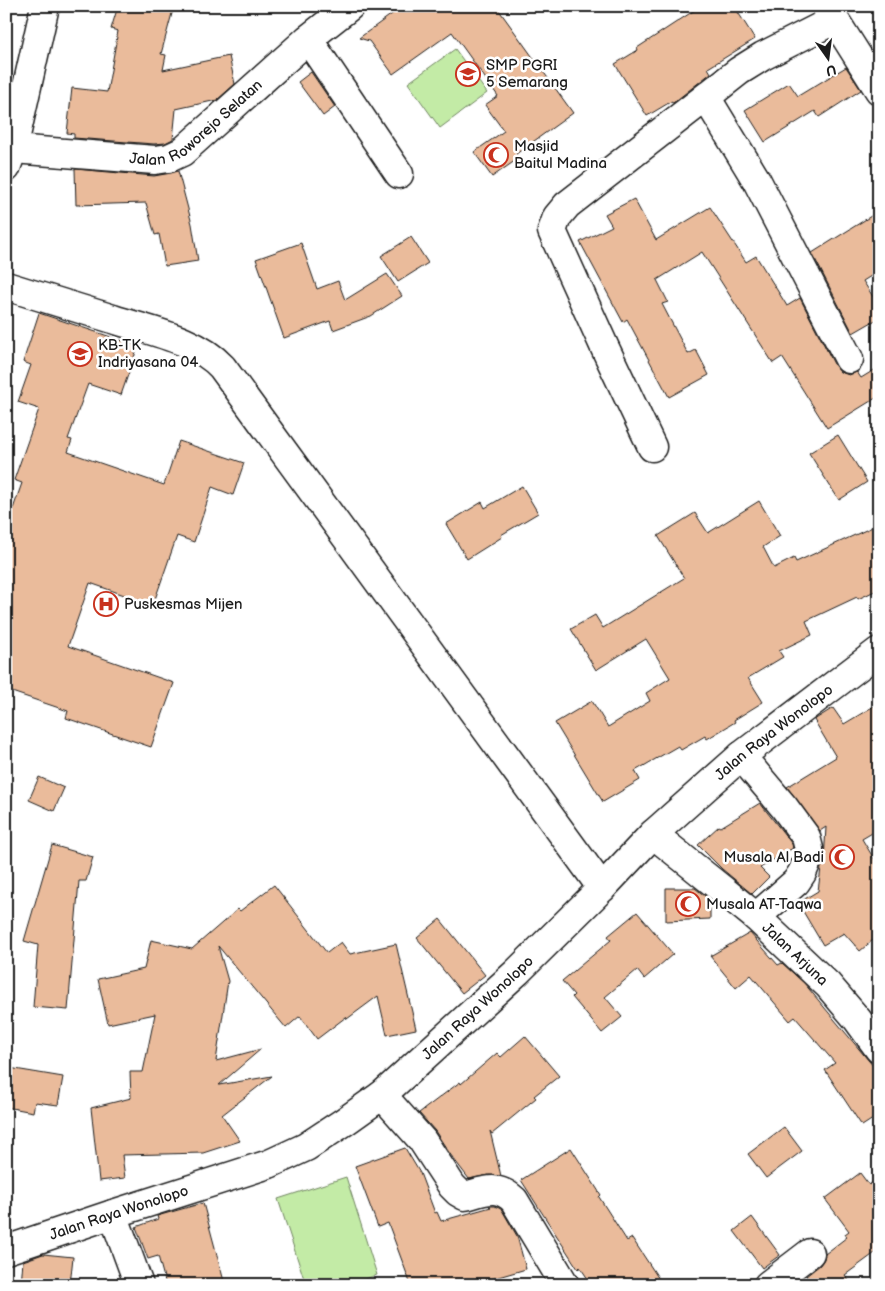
<svg xmlns="http://www.w3.org/2000/svg" width="885" height="1291" viewBox="0 0 885 1291" font-family="'Balsamiq Sans',sans-serif">
  <style>
    .park { fill: #c3eba6; stroke: #708461 }
    .building { fill: #eabb9b; stroke: #1c1c1c }
    .lines { fill: none; stroke-linecap: round; stroke-linejoin: round }
    .minor-casing { stroke: #1c1c1c; stroke-width: 31 }
    .primary-casing { stroke: #1c1c1c; stroke-width: 31 }
    .minor { stroke: #fff; stroke-width: 28 }
    .primary { stroke: #fff; stroke-width: 28 }
    .labels { text-anchor: middle; dominant-baseline: central; stroke-width: 5; stroke-linejoin: round; paint-order: stroke }
    .poi-label { font-size: 15px; fill: #1c1c1c; stroke: #fff; text-anchor: start }
    .street-label { font-size: 15px; fill: #1c1c1c; stroke: #fff }
  </style>
  <rect width="100%" height="100%" fill="#fff"/>
  <filter id="ink" filterUnits="userSpaceOnUse"><feTurbulence type="fractalNoise" baseFrequency=".02" numOctaves="2"/><feDisplacementMap in="SourceGraphic" scale="10" xChannelSelector="R" yChannelSelector="G"/><feConvolveMatrix kernelMatrix="1 2 1 2 8 2 1 2 1" color-interpolation-filters="sRGB"/></filter>
  <g filter="url(#ink)">
    <g class="park">
      <path d="M455 49 487 93 440 128 408 83Z"/>
      <path d="M346 1177 377 1275 347 1285H306L278 1199Z"/>
    </g>
    <g class="building">
      <path d="M118 6H174L161 54 166 55 163 70 229 56 235 84 217 100 176 109 173 139 165 143 154 144 74 138V134L67 133 72 88 107 92 118 31 111 29Z"/>
      <path d="M403 6H496L573 113 516 154 519 158 492 177 474 152 504 131 485 105 498 96 452 32 393 74 369 41 359 38Z"/>
      <path d="M701 6H734L755 39 708 68 711 73 673 103 672 101 647 116 615 64 638 50 637 48Z"/>
      <path d="M846 67 861 90 819 117 815 111 765 142 745 110 789 83 798 96Z"/>
      <path d="M311 72 335 107 323 116 298 82Z"/>
      <path d="M75 169 154 176 171 173 178 171 192 224 198 261 165 266 159 234 155 235 146 203 76 205Z"/>
      <path d="M634 199 656 240 710 207 746 262 756 256 787 306 800 298 835 366 840 372 849 375 857 372 861 378 879 367V396L827 428 782 357 773 363 702 252 657 280 668 302 662 304 688 354 696 350 709 375 669 397 627 319 623 322 580 242 612 226 605 214Z"/>
      <path d="M879 211V271L863 281 879 306V318L853 333 812 253Z"/>
      <path d="M411 237 428 263 398 282 381 256Z"/>
      <path d="M301 243 317 289 338 281 345 300 387 274 402 296 371 316 333 330 330 321 284 338 256 259Z"/>
      <path d="M39 313 138 346 121 395 88 384 68 439 72 440 68 452 164 485 179 441 244 463 233 495 212 487 194 542 177 536 153 605 90 583 68 646 174 683 151 747 66 718 68 711 6 690V529L22 483 14 480 39 409 18 402 31 365 23 362Z"/>
      <path d="M838 435 867 482 839 500 809 453Z"/>
      <path d="M522 486 538 513 501 535 502 537 467 559 446 524 482 502 485 508Z"/>
      <path d="M759 501 780 536 763 547 774 568 794 558 796 562 879 524V589L858 599 857 597 806 621 812 635 779 651 783 657 748 678 763 702 734 720 735 722 707 739 705 736 681 750 678 746 635 771 640 780 603 802 555 723 592 701 608 727 650 701 646 693 670 678 646 639 596 670 571 629 595 615 603 628 684 578 658 536 695 513 708 533Z"/>
      <path d="M879 703V829L862 839 879 867V935L860 951 844 933 823 945 798 903 818 891 821 868 824 861 826 827 820 831 787 787 836 757 814 720 833 708 844 724Z"/>
      <path d="M39 777 64 788 54 811 29 800Z"/>
      <path d="M760 803 792 844 793 848 760 868 769 877 752 894 722 869 698 845 719 826 721 827Z"/>
      <path d="M52 845 93 857 86 881H79L68 1010 33 1007 38 945 24 941Z"/>
      <path d="M274 885 327 953 341 942 350 954 396 944 416 1029 387 1035 378 996 347 1019 346 1017 317 1039 300 1016 286 1028 218 946 228 981 216 1061 261 1049 219 1085 272 1076 222 1115 240 1141 203 1153 122 1155 125 1178 99 1181 91 1108 131 1098 130 1072H143L155 1014 108 1024 98 979 144 969 151 940 192 949 238 909 240 911Z"/>
      <path d="M666 888H695L710 900V919L666 921Z"/>
      <path d="M637 912 673 954 644 979 637 970 605 997 622 1017 602 1033 572 997 574 995 562 981 611 940 608 936Z"/>
      <path d="M440 919 485 975 462 993 417 938Z"/>
      <path d="M750 933 778 965 782 963 804 983 879 1073V1115L862 1126 825 1070 835 1063 795 1017 790 1021 751 975 736 988 710 956Z"/>
      <path d="M525 1036 559 1076 534 1096 536 1098 492 1134 490 1131 501 1176 489 1175 469 1179 450 1154 435 1131 419 1113 460 1082 461 1084 497 1053 501 1057Z"/>
      <path d="M9 1068 63 1077 58 1105 35 1102 33 1112 6 1107V1085Z"/>
      <path d="M784 1127 802 1151 766 1178 748 1154Z"/>
      <path d="M405 1148 420 1173 435 1213 437 1212 441 1221 491 1207 489 1206H494L499 1208 502 1210 517 1236 526 1269 488 1280 490 1285H411L388 1223 378 1227 355 1166Z"/>
      <path d="M571 1148 601 1195 599 1197 627 1241 632 1238 663 1285H592L580 1267 578 1269 521 1180Z"/>
      <path d="M860 1173 869 1185 879 1177V1250L845 1275 852 1285H813L806 1276 820 1265 824 1259 825 1254 847 1237 845 1234 849 1231 825 1199Z"/>
      <path d="M203 1203 225 1285H166L158 1256 148 1259 136 1227 158 1219 157 1216Z"/>
      <path d="M752 1217 780 1255 762 1268 734 1231Z"/>
      <path d="M43 1254 73 1257 70 1285H21L23 1261Z"/>
    </g>
    <g class="lines">
      <defs>
        <g id="minor">
          <path d="M826 6 879 90"/>
          <path d="M308 39 399 174"/>
          <path d="M706 97 739 71 763 56 834 20"/>
          <path id="s1" d="M13 149 155 160 169 158 182 152 308 39 350 6"/>
          <path d="M6 286C42 297 78 308 113 319 149 331 196 339 222 367L602 888"/>
          <path d="M652 447 605 348 552 231 557 217 567 205 706 97 757 181 849 359"/>
          <path d="M741 756 784 807 806 837 809 849 808 859 802 873 796 882 756 917"/>
          <path id="s2" d="M653 834 729 895 756 917 828 985 857 1019 879 1049"/>
          <path d="M382 1095 422 1140 452 1186 458 1192 465 1196C485 1191 497 1184 514 1200L565 1285"/>
          <path d="M113 1214 139 1285"/>
          <path id="s3" d="M6 1250 113 1214 269 1164 306 1147 344 1122 382 1095 517 972 602 888 653 834 741 756 879 651"/>
          <path d="M768 1285 810 1253"/>
        </g>
        <path id="primary" d="M6 168 13 149 45 6"/>
      </defs>
      <use href="#minor" class="minor-casing"/>
      <use href="#primary" class="primary-casing"/>
      <use href="#minor" class="minor"/>
      <use href="#primary" class="primary"/>
    </g>
  </g>
  <defs>
    <symbol id="school-ring" viewBox="-11 -11 22 22"><circle r="9.5" fill="#fff" stroke="#c8321e" stroke-width="1.5"/><path d="M0-5L7-2L0 1L-7-2ZM-4 1L0 2.5L4 1V4Q0 6-4 4Z" fill="#c8321e"/></symbol>
    <symbol id="mosque-ring" viewBox="-11 -11 22 22"><circle r="9.5" fill="#fff" stroke="#c8321e" stroke-width="1.5"/><path d="M3.5-4.9A6 6 0 1 0 3.5 4.9A5 5 0 1 1 3.5-4.9Z" fill="#c8321e"/></symbol>
    <symbol id="hospital-ring" viewBox="-11 -11 22 22"><circle r="9.5" fill="#fff" stroke="#c8321e" stroke-width="1.5"/><path d="M-5-5h3v3.5h4V-5h3V5h-3V1.5h-4V5h-3Z" fill="#c8321e"/></symbol>
  </defs>
  <g fill-rule="evenodd">
    <use href="#school-ring" x="454" y="60" width="28" height="28"/>
    <use href="#mosque-ring" x="482" y="141" width="28" height="28"/>
    <use href="#school-ring" x="66" y="340" width="28" height="28"/>
    <use href="#hospital-ring" x="92" y="590" width="28" height="28"/>
    <use href="#mosque-ring" x="828" y="843" width="28" height="28"/>
    <use href="#mosque-ring" x="674" y="890" width="28" height="28"/>
  </g>
  <g class="labels">
    <g class="poi-label">
      <text x="486" y="65">SMP PGRI<tspan x="486" dy="17">5 Semarang</tspan></text>
      <text x="514" y="146">Masjid<tspan x="514" dy="17">Baitul Madina</tspan></text>
      <text x="98" y="345">KB-TK<tspan x="98" dy="17">Indriyasana 04</tspan></text>
      <text x="124" y="604">Puskesmas Mijen</text>
      <text x="824" y="857" text-anchor="end">Musala Al Badi</text>
      <text x="706" y="904">Musala AT-Taqwa</text>
    </g>
    <g class="street-label">
      <text stroke="none"><textPath href="#s1" startOffset="196">Jalan Roworejo Selatan</textPath></text>
      <text stroke="none"><textPath href="#s3" startOffset="944">Jalan Raya Wonolopo</textPath></text>
      <text stroke="none"><textPath href="#s2" startOffset="186">Jalan Arjuna</textPath></text>
      <text stroke="none"><textPath href="#s3" startOffset="539">Jalan Raya Wonolopo</textPath></text>
      <text stroke="none"><textPath href="#s3" startOffset="119">Jalan Raya Wonolopo</textPath></text>
    </g>
  </g>
  <rect width="885" height="1291" fill="none" stroke="#fff" stroke-width="25"/>
  <rect x="12" y="12" width="860" height="1266" fill="none" stroke="#1c1c1c" stroke-width="2" filter="url(#ink)"/>
  <g transform="translate(828 58) rotate(166)" stroke="#ffffff" stroke-width="4" paint-order="stroke">
  <path d="M0-4L9 19L0 12L-9 19Z" fill="#1c1c1c"/>
  <text y="-8" font-size="14" font-weight="bold" text-anchor="middle" fill="#1c1c1c">U</text>
  </g>
</svg>
